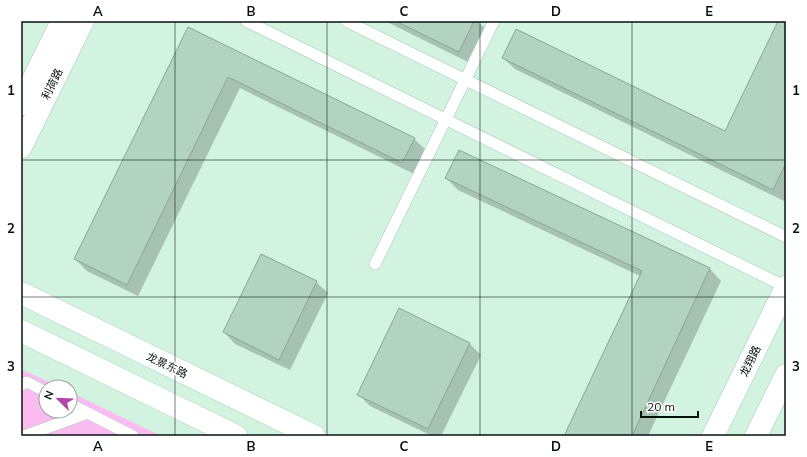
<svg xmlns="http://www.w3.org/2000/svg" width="807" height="457" viewBox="0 0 807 457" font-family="Mulish,'Noto Sans SC',sans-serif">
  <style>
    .green { fill: #fbbcf2 }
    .shadow { fill: #0003 }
    .building { fill: #b2d3c0; stroke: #88a895 }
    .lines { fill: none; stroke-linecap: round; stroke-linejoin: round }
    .lane-casing { stroke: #a9cab7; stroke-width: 12 }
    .secondary-casing { stroke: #a9cab7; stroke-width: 23 }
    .lane { stroke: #fff; stroke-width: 11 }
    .secondary { stroke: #fff; stroke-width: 22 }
    .grid { fill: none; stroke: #06120c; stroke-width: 1; stroke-opacity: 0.55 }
    .labels { text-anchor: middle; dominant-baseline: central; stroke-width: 3; stroke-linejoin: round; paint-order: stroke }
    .street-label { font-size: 11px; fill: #06120c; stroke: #fff }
    .neatline { fill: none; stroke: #06120c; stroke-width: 1.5 }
    .grid-label { font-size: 13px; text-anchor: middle; font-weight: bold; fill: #06120c }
  </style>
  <rect width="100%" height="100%" fill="#d1f3df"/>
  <path class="green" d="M21 369 59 387H46V411H70V392L161 436H21Z"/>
  <g class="shadow">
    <path d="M385 21H477L487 30 470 63Z"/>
    <path d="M780 21H786V197L784 201 515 69 503 58 726 132Z"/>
    <path d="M188 28 414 139 426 150 414 174 240 88 138 296 87 271 75 259Z"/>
    <path d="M459 151 710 269 721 281 648 436H565L640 276 458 190 446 178Z"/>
    <path d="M316 282 328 293 290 370 235 344 224 332Z"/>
    <path d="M469 343 481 355 441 436H432L370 406 358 394Z"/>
  </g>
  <g class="building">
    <path d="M395 21H474L459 52Z"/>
    <path d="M778 21H786V163L773 190 502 58 516 29 725 131Z"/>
    <path d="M188 27 415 138 402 163 228 77 127 285 74 259Z"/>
    <path d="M459 150 710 268 632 436H564L642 271 445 178Z"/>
    <path d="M261 254 317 281 279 360 223 332Z"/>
    <path d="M399 308 470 343 428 429 357 395Z"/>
  </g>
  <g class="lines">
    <defs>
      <g id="lane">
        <path d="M246 21 786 287"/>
        <path d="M346 21 786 237"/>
        <path d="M375 264 494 21"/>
        <path d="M21 385 27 382 46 392"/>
        <path d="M70 404 133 436"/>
        <path d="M24 436 88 413"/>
      </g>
      <g id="secondary">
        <path d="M21 104 62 21"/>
        <path d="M21 147 83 21"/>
        <path d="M21 293 314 436"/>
        <path d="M21 331 236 436"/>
        <path d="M713 436 786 287"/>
        <path d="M756 436 786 375"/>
      </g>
    </defs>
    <use href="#lane" class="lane-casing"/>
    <use href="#secondary" class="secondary-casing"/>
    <use href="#lane" class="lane"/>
    <use href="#secondary" class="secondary"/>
  </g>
  <path class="grid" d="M175 21V436M327 21V436M480 21V436M632 21V436M21 160H786M21 297H786"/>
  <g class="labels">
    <g class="street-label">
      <text transform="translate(52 84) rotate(-64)">利荷路</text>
      <text transform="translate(750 361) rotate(-64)">龙翔路</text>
      <text transform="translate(167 365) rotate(26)">龙景东路</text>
    </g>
  </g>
  <rect width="807" height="457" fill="none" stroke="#ffffff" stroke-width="44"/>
  <g transform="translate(58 399) rotate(293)"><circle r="19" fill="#ffffff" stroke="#9ba09e"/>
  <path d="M0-3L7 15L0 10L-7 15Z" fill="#b046a7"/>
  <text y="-6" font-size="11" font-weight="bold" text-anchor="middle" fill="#06120c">N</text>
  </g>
  <path d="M641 411v6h57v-6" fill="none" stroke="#06120c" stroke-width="2"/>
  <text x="647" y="411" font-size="12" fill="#06120c" stroke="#ffffff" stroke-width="3" paint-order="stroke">20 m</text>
  <rect x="22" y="22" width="763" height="413" class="neatline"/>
  <g class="grid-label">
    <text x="98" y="16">A</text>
    <text x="251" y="16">B</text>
    <text x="404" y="16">C</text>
    <text x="556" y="16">D</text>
    <text x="709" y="16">E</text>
    <text x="11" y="95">1</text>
    <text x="796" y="95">1</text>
    <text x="11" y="233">2</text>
    <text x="796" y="233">2</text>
    <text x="11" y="371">3</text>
    <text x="796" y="371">3</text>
    <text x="98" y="451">A</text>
    <text x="251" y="451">B</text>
    <text x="404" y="451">C</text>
    <text x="556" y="451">D</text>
    <text x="709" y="451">E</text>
  </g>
</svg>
